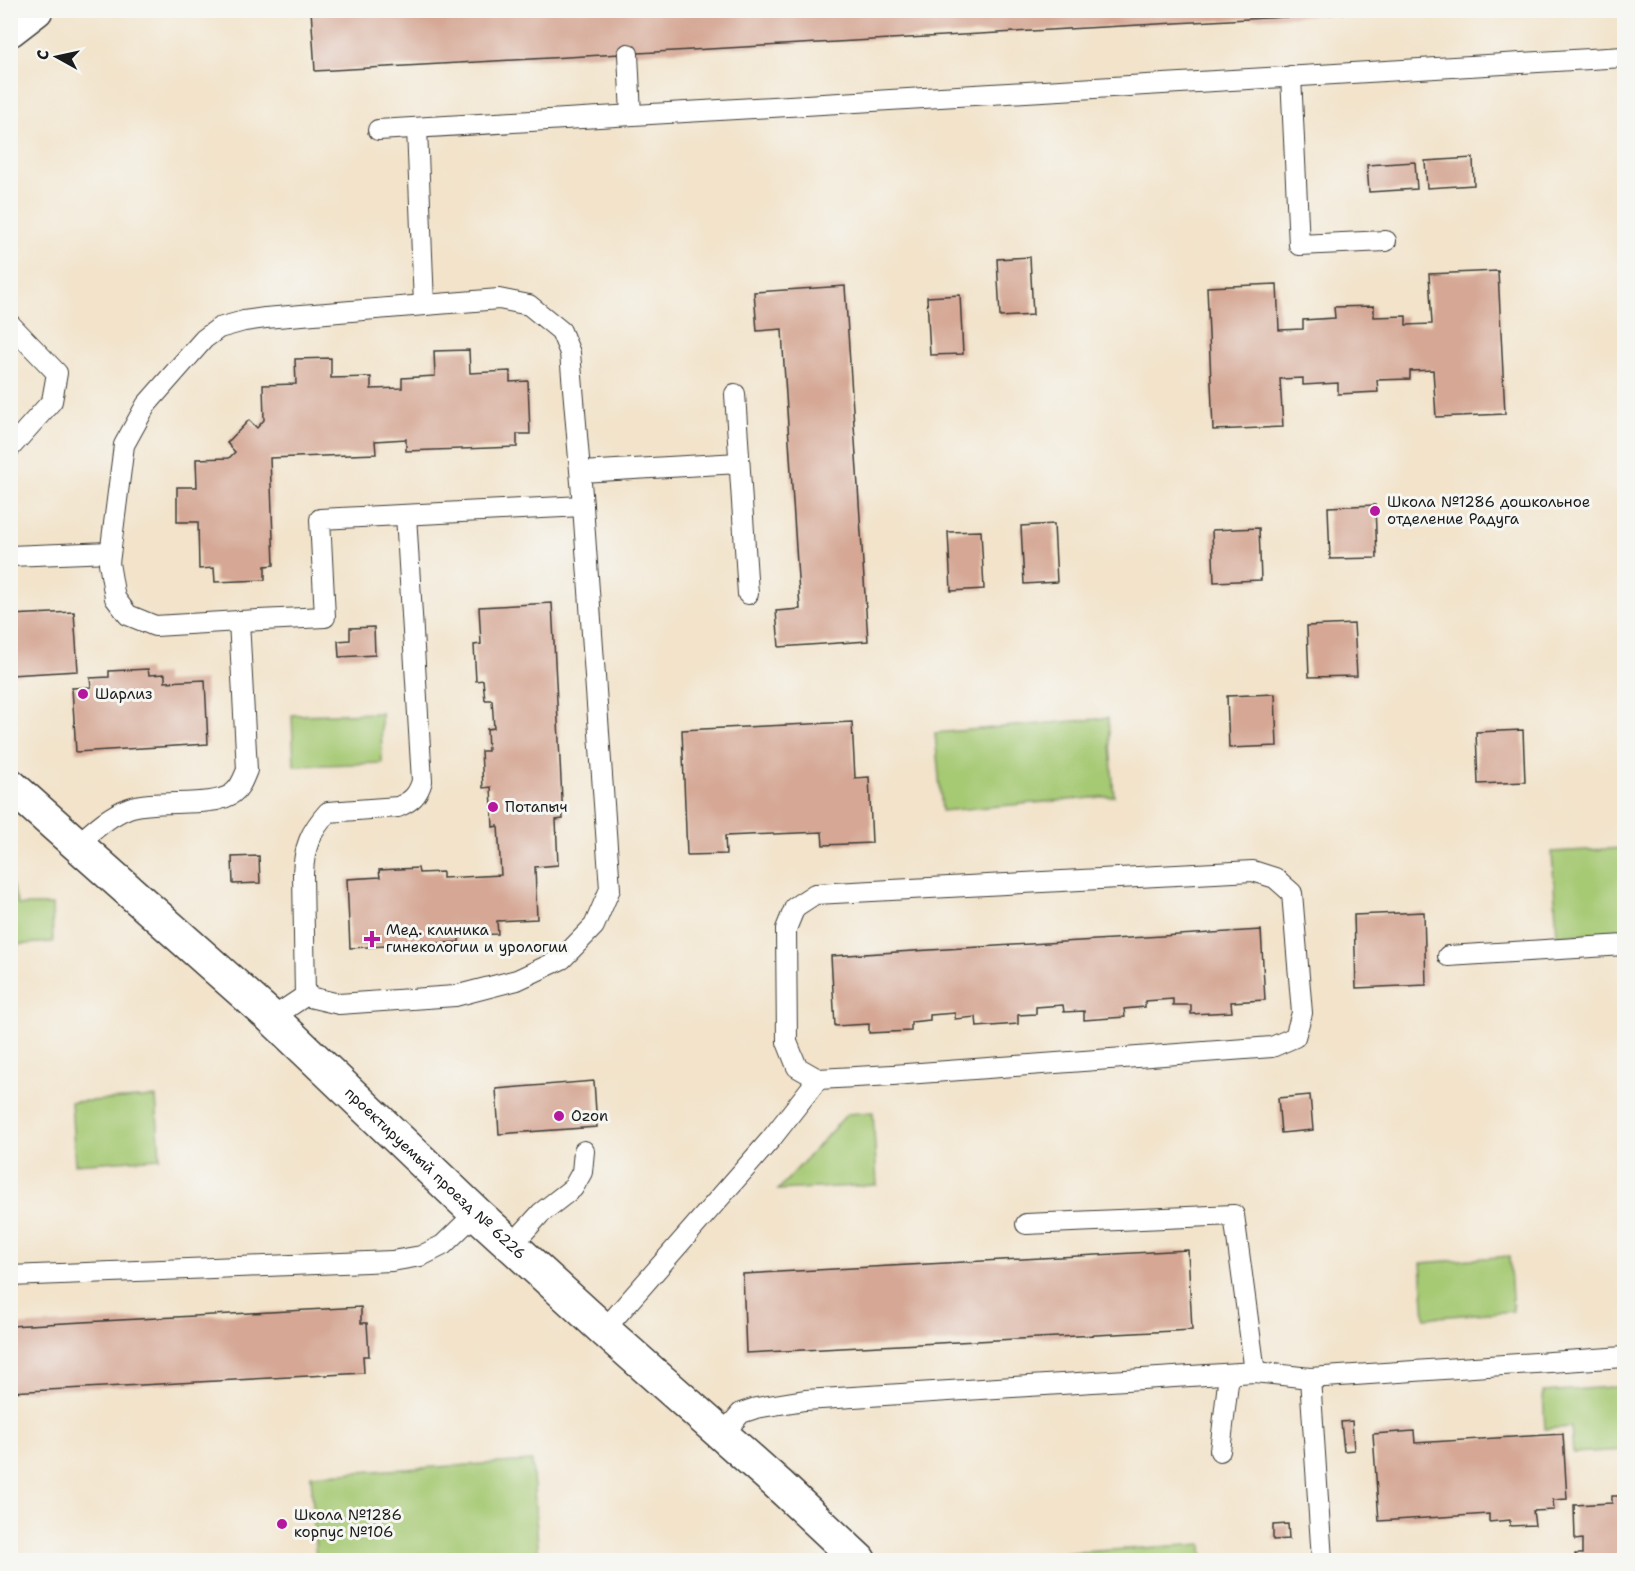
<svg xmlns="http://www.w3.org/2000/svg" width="1635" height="1571" viewBox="0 0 1635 1571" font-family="'Shantell Sans',sans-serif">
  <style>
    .green { fill: #a6c973; stroke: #617248; stroke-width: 1.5 }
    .building { fill: #d5a794 }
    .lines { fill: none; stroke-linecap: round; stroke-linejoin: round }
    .lane-casing { stroke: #3c3a36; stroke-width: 22 }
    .street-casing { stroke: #3c3a36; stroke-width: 36 }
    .lane { stroke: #fff; stroke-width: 20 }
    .street { stroke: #fff; stroke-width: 33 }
    .poi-dot { fill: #b5179e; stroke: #f6f6f2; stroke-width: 2 }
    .labels { text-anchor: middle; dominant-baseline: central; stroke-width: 6; stroke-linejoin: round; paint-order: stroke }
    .poi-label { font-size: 15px; fill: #1c1c1c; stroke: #f6f6f2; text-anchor: start }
    .street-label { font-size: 15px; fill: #1c1c1c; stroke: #f6f6f2 }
  </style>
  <rect width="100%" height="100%" fill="#f6f6f2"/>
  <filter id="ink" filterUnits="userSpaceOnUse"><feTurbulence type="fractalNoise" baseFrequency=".0167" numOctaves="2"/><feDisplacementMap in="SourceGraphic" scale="12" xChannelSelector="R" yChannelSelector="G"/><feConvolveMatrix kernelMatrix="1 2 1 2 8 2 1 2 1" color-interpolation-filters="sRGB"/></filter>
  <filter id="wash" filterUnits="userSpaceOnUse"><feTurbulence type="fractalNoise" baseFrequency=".008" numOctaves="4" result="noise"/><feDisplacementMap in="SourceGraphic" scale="24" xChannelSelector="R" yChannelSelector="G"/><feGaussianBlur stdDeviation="1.35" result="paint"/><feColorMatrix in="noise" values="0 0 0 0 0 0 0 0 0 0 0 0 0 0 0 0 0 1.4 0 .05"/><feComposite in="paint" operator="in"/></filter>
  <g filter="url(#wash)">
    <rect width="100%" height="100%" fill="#f2e3ca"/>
    <g class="green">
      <path d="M381 713 382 763 294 766 292 715Z"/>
      <path d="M1108 718 1114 796 942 811 935 733Z"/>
      <path d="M1624 848V932L1557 936 1552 852Z"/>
      <path d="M11 882 18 905H52L53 942 11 945Z"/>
      <path d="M156 1097 160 1158 75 1164 71 1102Z"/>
      <path d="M873 1112 877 1185 778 1190 847 1114Z"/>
      <path d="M1509 1256 1513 1311 1425 1318 1421 1263Z"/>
      <path d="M1624 1386V1450L1573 1453 1571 1427 1545 1429 1543 1392Z"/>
      <path d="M532 1461 539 1560H316L311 1475Z"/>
      <path d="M1202 1544 1203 1560H1066V1553Z"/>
    </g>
    <g id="blocks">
      <g class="building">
        <path d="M311 10H1373V12L315 71Z"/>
        <path d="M1473 158 1474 185 1427 188 1425 161Z"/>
        <path d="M1415 162 1417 189 1369 192 1367 165Z"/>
        <path d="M1030 257 1033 315 1000 317 997 259Z"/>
        <path d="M1498 271 1505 414 1436 417 1433 370 1410 371V379L1377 380 1378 392 1338 394V383L1303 385V378L1280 379 1283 427 1213 430 1207 287 1277 284 1279 330 1303 329V320L1335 318 1334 307 1374 306V317L1406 316V325L1432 324 1429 274Z"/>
        <path d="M845 286 868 641 779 647 776 611 800 609 783 349 782 329 757 331 754 292Z"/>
        <path d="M960 295 963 354 930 355 927 297Z"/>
        <path d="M469 350 470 373 510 371V382L528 381 530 434H517V447L406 451V439L375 441 376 454 270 458 274 565 265 566V580L215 582 214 568 199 569 198 522H177V487H197L196 459 229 458 235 452 227 443 249 420 257 428 264 420 263 385 296 384 295 359 331 358V378L371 377V389L402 388V378L435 376 434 351Z"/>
        <path d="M1375 505 1377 558 1330 559 1328 507Z"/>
        <path d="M1054 524 1057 582 1024 584 1021 526Z"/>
        <path d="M1259 528 1261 580 1214 582 1212 530Z"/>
        <path d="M981 531 984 589 951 591 948 532Z"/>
        <path d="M552 603 563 819 556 820 558 865 535 867 537 919 497 921 498 934 459 935V942L350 948 347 879 380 877 379 870 418 868 419 873 443 872V878L501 875 498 826 493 827 491 787 483 788 481 751H488L487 729 494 728 492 700H485L483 680 476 681 474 645 481 644 479 607Z"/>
        <path d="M74 612 78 671 10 675V615Z"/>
        <path d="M1354 624 1357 676 1309 677 1307 626Z"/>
        <path d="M374 627 375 655 339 657 338 641 350 640V628Z"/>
        <path d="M148 669 149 675 165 674V682L205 680 208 744 76 752 72 688 91 687 90 678 109 677V671Z"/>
        <path d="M1275 694 1277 746 1229 748 1227 696Z"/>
        <path d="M852 722 855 778 869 777 872 843 823 845 822 832 725 836 726 854 687 855 682 730Z"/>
        <path d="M1523 730 1525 782 1478 784 1476 732Z"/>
        <path d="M259 856 260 883 233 884 232 857Z"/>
        <path d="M1424 912 1426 985 1356 988 1354 915Z"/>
        <path d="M1261 930 1265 1000 1231 1002 1232 1012 1191 1014V1005H1173V999L1145 1001V1007L1124 1009 1125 1017 1084 1020V1011L1064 1012 1063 1005 1036 1007V1014L1018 1015V1024L977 1027 976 1017 955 1019V1013L930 1015V1020L911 1022V1031L869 1033V1024L835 1026 831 956Z"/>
        <path d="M594 1081 597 1127 499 1134 496 1089Z"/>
        <path d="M1310 1095 1313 1130 1281 1133 1278 1098Z"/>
        <path d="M1188 1250 1192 1330 746 1353 743 1274Z"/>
        <path d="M361 1307V1323H367L369 1356H363L364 1373 10 1392V1326Z"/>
        <path d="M1352 1421 1354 1450 1344 1451 1341 1422Z"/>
        <path d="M1414 1431 1415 1443 1563 1434 1567 1499 1553 1500 1554 1510 1533 1511 1535 1525 1510 1526V1520L1489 1522V1514L1379 1521 1373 1434Z"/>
        <path d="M1612 1496H1624V1560H1576L1575 1554H1582V1539L1575 1540 1574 1505 1612 1503Z"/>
        <path d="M1288 1524 1289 1539 1273 1540V1525Z"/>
      </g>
    </g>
  </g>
  <g filter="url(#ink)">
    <use href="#blocks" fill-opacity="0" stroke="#3c3a36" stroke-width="1.5"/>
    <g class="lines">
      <defs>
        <g id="lane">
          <path d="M628 54 631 115"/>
          <path d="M1291 76 1299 245 1386 241"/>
          <path d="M417 128 424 305"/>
          <path d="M378 130 1624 57"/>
          <path d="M10 324 57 373 52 401 10 448"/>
          <path d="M735 394 748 594"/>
          <path d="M581 472 739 463"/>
          <path d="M10 556 110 552"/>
          <path d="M239 621 325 617 320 519 583 506"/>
          <path d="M77 845C93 831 108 816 129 808 155 798 214 809 233 793 241 787 243 779 247 770L239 621 155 626 128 615 115 598 109 563 124 445 146 405 204 339 219 328 244 321 265 318 499 299 529 305 561 331 570 353 583 506 610 889 594 926 562 959 517 980 455 996 339 1004 305 996 272 1018"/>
          <path d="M1253 871 1275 878 1292 893 1302 1013 1295 1037 1272 1047 893 1075 818 1079 797 1067 787 1042 786 929 795 907 815 894Z"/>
          <path d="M1448 956 1624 945"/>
          <path d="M305 996 303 874C304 847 310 832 328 812L398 807C412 801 418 795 422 781L406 515"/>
          <path d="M1026 1224 1234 1215 1255 1372"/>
          <path d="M512 1245 541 1213 573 1188 582 1172 584 1151"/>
          <path d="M10 1276 392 1261 421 1256 443 1245 476 1213"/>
          <path d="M604 1330 771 1139 818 1079"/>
          <path d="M1310 1378 1322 1560"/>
          <path d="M723 1434 741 1413 756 1408 805 1400 1255 1372 1310 1378 1624 1357"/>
          <path d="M1220 1451 1229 1374"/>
        </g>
        <g id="street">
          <path d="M10 30 36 10"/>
          <path id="s1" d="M10 785 272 1018 476 1213 604 1330 778 1484 859 1560"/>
        </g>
      </defs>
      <use href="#lane" class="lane-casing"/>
      <use href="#street" class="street-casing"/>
      <use href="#lane" class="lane"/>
      <use href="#street" class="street"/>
    </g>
  </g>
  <g class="poi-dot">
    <circle cx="1375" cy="511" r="6"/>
    <circle cx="83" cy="694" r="6"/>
    <circle cx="493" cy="807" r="6"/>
    <path d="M369 930h6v6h6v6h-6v6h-6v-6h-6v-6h6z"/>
    <circle cx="559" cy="1116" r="6"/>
    <circle cx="282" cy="1524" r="6"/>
  </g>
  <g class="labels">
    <g class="poi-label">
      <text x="1387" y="502">Школа №1286 дошкольное<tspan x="1387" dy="17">отделение Радуга</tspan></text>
      <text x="95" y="694">Шарлиз</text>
      <text x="505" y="807">Потапыч</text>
      <text x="386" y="930">Мед. клиника<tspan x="386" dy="17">гинекологии и урологии</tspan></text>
      <text x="571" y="1116">Ozon</text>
      <text x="294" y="1515">Школа №1286<tspan x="294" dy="17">корпус №106</tspan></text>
    </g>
    <g class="street-label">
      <text stroke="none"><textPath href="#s1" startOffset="576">проектируемый проезд № 6226</textPath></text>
    </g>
  </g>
  <rect width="1635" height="1571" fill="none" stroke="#f6f6f2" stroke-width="36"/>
  <g transform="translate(57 57) rotate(278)" stroke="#f6f6f2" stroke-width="4.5" paint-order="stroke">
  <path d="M0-4.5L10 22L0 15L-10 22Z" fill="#1c1c1c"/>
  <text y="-9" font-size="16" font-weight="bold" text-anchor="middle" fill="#1c1c1c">С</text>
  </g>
</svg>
